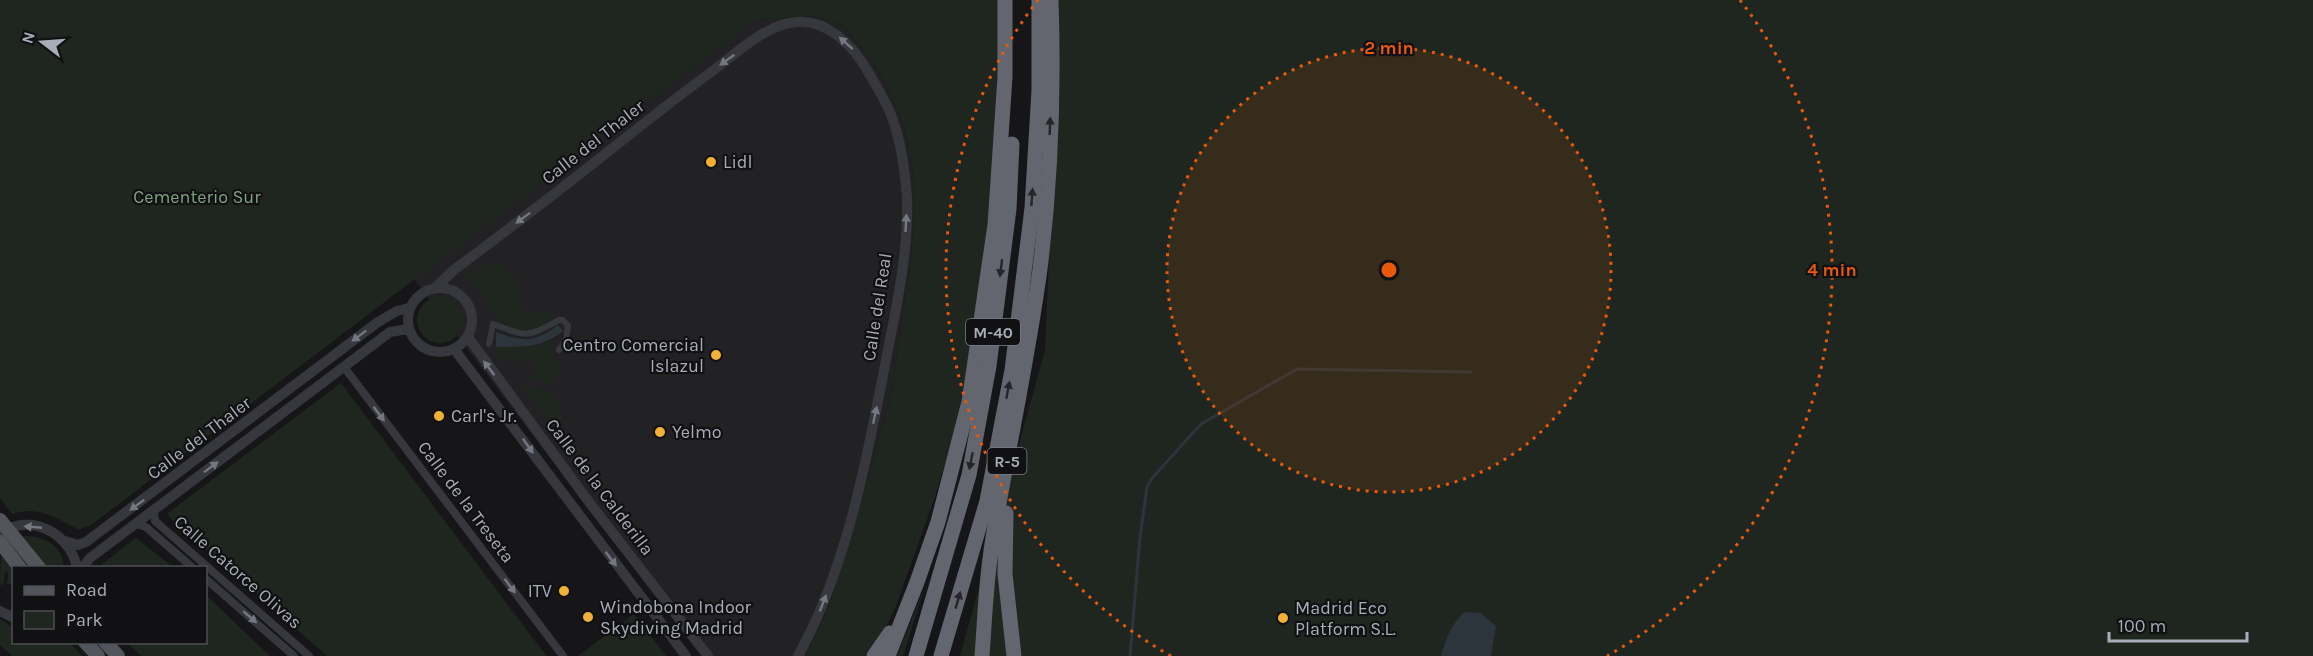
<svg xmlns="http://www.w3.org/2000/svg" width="2313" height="656" viewBox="0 0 2313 656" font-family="Karla,sans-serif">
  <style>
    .built { fill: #222225 }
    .green { fill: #1e261f }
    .water { fill: #2c353c }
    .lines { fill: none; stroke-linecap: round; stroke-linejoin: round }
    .stream { stroke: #2c353c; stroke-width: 3 }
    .pedestrian { stroke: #37383d; stroke-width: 6 }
    .minor { stroke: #37383d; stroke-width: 8 }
    .tertiary { stroke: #37383d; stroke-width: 10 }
    .primary { stroke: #53555c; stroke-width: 14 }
    .motorway { stroke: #63666e; stroke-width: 15 }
    .oneway { fill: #757881 }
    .oneway2 { fill: #26262a }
    .ring { fill: none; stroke: #e8590c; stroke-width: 3; stroke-dasharray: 3 6 }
    .poi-dot { fill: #f2b134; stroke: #111113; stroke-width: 2 }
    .labels { text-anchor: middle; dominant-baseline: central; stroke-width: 4.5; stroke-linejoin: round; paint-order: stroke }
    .shield { fill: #111113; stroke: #7b7e86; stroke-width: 1.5 }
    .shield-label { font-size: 16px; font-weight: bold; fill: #a8adb8 }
    .street-label { font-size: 18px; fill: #a8adb8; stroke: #111113 }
    .poi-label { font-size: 18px; fill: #a8adb8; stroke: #111113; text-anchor: start }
    .park-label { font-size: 18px; fill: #7fa381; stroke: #111113 }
    .centre { fill: #e8590c; stroke: #111113; stroke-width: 3 }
    .ring-label { font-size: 18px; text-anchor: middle; font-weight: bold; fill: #e8590c; stroke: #111113; stroke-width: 4.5; stroke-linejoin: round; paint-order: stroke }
  </style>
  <rect width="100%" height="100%" fill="#161618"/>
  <path class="built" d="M815 16 839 24 847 30 876 67 889 90 904 127 911 157 915 203 911 258 891 396 855 523 828 609 806 656H701L414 279 756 20Z"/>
  <g class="green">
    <path d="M0 0H998L999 78 990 225 964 401 934 500 896 606 884 631 866 656H806L828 609 855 523 891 396 911 258 915 203 911 157 904 127 889 90 876 67 847 30 839 24 815 16 756 20 91 525 79 530C56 518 38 505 12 514L0 498Z"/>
    <path d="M1058 0H2313V656H960L1045 350 1059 25Z"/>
    <path d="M502 262 509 272 512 270 524 313H557C549 323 539 332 526 331 490 328 490 292 464 278L484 263 491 270Z"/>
    <circle cx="440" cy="320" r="23"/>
    <path d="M552 340 554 344 553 352 559 362 554 385 524 377 537 371 528 358C511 366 502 361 492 347L535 346Z"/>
    <path d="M341 383 535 641 547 656H327L170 518 168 513Z"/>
    <path d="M525 384 555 395 564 424 559 428 586 463 582 466 522 386Z"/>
    <path d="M27 536C47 537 62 546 64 567H46L22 537Z"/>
    <path d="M136 538 173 567H98Z"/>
    <path d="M1 555 13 570V584H7L8 572 5 571 3 587 0 582Z"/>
    <path d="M925 586 903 656H897Z"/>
    <path d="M206 595 270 656H141L127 643 206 642Z"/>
    <path d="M634 614 666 656H578Z"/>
    <path d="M0 619 13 627 14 642 70 643 82 656H12L0 645Z"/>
  </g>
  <g class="water">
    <path d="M558 325 563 331C540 349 524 346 496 347V332C523 342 535 343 558 325Z"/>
    <path d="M1465 612 1481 613 1496 626 1491 656H1441C1446 638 1451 624 1465 612Z"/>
  </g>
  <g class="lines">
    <path class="stream" d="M1130 656 1140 537 1147 487 1153 477 1201 424 1297 369 1471 372"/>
    <path class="pedestrian" d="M489 344 493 324C528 337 526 338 559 320H563L568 326 566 340 559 350"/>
    <g class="minor">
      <path d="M344 367 563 656"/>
      <path d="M154 510 155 521 309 656"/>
      <path d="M136 524 146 527 193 568"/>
      <path d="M206 579 294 656"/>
    </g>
    <g class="tertiary">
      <path d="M436 287 455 269C496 239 536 208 576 177 622 141 667 104 714 70 738 52 765 25 796 22 827 19 853 46 867 70 875 84 885 99 891 115 901 140 905 171 907 198 909 250 896 309 886 360 867 458 847 568 798 656"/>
      <circle cx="440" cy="320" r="32"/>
      <path d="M468 337 589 502 708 656"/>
      <path d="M454 349 686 656"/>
      <path d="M0 535C29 510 71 534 77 568"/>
      <path d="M65 541 78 545 86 542 378 322 397 311 409 308"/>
      <path d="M82 568 90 558 390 332 408 329"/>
      <path d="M0 611 14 618"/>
    </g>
    <g class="primary">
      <path d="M0 520 39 568"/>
      <path d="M0 542 20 568"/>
      <path d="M85 642 98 656"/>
      <path d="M105 642 118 656"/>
    </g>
    <g class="motorway">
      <path d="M1006 513 1005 574 1014 656"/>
      <path d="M874 656 890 633"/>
      <path d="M888 656 917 582 938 522 969 402 995 225 1005 77V0"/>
      <path d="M916 656 969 475 989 366 1009 209 1012 144"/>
      <path d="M941 656 987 501 1012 370 1032 208 1039 90V0"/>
      <path d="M982 656C985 617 986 577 993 538 1008 448 1028 359 1040 269 1051 180 1054 89 1051 0"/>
    </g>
  </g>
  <defs><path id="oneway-solid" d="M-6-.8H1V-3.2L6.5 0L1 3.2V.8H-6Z" transform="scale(1.5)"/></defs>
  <g class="oneway">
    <use href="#oneway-solid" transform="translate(846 43) rotate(-138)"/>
    <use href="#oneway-solid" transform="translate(727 60) rotate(144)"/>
    <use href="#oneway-solid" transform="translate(523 218) rotate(143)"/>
    <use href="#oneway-solid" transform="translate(906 223) rotate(-87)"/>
    <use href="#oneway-solid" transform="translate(359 336) rotate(143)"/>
    <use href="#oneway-solid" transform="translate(489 368) rotate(-127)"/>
    <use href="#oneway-solid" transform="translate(379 414) rotate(53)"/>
    <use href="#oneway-solid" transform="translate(875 415) rotate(-78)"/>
    <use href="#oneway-solid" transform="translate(528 446) rotate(55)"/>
    <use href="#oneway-solid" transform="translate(211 467) rotate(-37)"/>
    <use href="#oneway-solid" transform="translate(137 505) rotate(144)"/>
    <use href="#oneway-solid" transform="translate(33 527) rotate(-175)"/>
    <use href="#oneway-solid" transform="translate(611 559) rotate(53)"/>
    <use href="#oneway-solid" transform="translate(510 586) rotate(53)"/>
    <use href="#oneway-solid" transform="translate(823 603) rotate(-69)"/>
    <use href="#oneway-solid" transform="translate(250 617) rotate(41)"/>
  </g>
  <g class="oneway2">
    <use href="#oneway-solid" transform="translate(1050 126) rotate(-88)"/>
    <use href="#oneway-solid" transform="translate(1032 197) rotate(-86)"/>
    <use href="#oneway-solid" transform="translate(1001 268) rotate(97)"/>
    <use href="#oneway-solid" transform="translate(1008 390) rotate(-79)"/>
    <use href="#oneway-solid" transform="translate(971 461) rotate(101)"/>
    <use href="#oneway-solid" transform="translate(958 600) rotate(-74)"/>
  </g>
  <circle cx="1389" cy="270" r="222" fill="#e8590c" fill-opacity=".12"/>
  <g class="ring">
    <circle cx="1389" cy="270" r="222"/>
    <path d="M1171 656A443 443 0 0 1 1038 0M1740 0A443 443 0 0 1 1607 656"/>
  </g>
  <g class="poi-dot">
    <circle cx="711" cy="162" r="6"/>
    <circle cx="716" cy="355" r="6"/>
    <circle cx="439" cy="416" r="6"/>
    <circle cx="660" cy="432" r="6"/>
    <circle cx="564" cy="591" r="6"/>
    <circle cx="588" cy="617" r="6"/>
    <circle cx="1283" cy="618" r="6"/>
  </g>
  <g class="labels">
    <g class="shield">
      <rect x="966" y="319" width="54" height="26" rx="4.5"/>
      <rect x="987.5" y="448" width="39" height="26" rx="4.5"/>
    </g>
    <g class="shield-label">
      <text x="993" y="332">M-40</text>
      <text x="1007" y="461">R-5</text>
    </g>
    <g class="street-label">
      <text transform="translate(593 142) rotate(-38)">Calle del Thaler</text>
      <text transform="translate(877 307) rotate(-81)">Calle del Real</text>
      <text transform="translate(199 438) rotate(-37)">Calle del Thaler</text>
      <text transform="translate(600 487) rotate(53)">Calle de la Calderilla</text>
      <text transform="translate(466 502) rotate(53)">Calle de la Treseta</text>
      <text transform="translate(238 572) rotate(41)">Calle Catorce Olivas</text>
    </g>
    <g class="poi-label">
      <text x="723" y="162">Lidl</text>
      <text x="704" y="345" text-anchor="end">Centro Comercial<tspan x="704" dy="21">Islazul</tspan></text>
      <text x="451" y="416">Carl's Jr.</text>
      <text x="672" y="432">Yelmo</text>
      <text x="552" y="591" text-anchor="end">ITV</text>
      <text x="600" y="607">Windobona Indoor<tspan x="600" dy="21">Skydiving Madrid</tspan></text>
      <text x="1295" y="608">Madrid Eco<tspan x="1295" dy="21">Platform S.L.</tspan></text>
    </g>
    <g class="park-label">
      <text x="197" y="197">Cementerio Sur</text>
    </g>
  </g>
  <circle cx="1389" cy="270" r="9" class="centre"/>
  <g class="ring-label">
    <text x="1389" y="54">2 min</text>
    <text x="1832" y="276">4 min</text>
  </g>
  <rect x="12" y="566" width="195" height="78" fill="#111113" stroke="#4d4f55" stroke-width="1.5"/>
  <rect x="24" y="586" width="30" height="9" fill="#53555c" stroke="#4d4f55" stroke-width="1.5"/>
  <text x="66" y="596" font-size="18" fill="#a8adb8">Road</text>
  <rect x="24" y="611" width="30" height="18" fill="#1e261f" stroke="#4d4f55" stroke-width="1.5"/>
  <text x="66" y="626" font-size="18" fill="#a8adb8">Park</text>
  <g transform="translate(42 42) rotate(287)" stroke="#111113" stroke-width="4.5" paint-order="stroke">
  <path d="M0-4.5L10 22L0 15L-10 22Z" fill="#a8adb8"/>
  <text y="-9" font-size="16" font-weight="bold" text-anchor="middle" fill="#a8adb8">N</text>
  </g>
  <path d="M2109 632v9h138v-9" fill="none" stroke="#a8adb8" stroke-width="3"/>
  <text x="2118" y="632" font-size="18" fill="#a8adb8" stroke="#111113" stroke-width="4.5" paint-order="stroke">100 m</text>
</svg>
